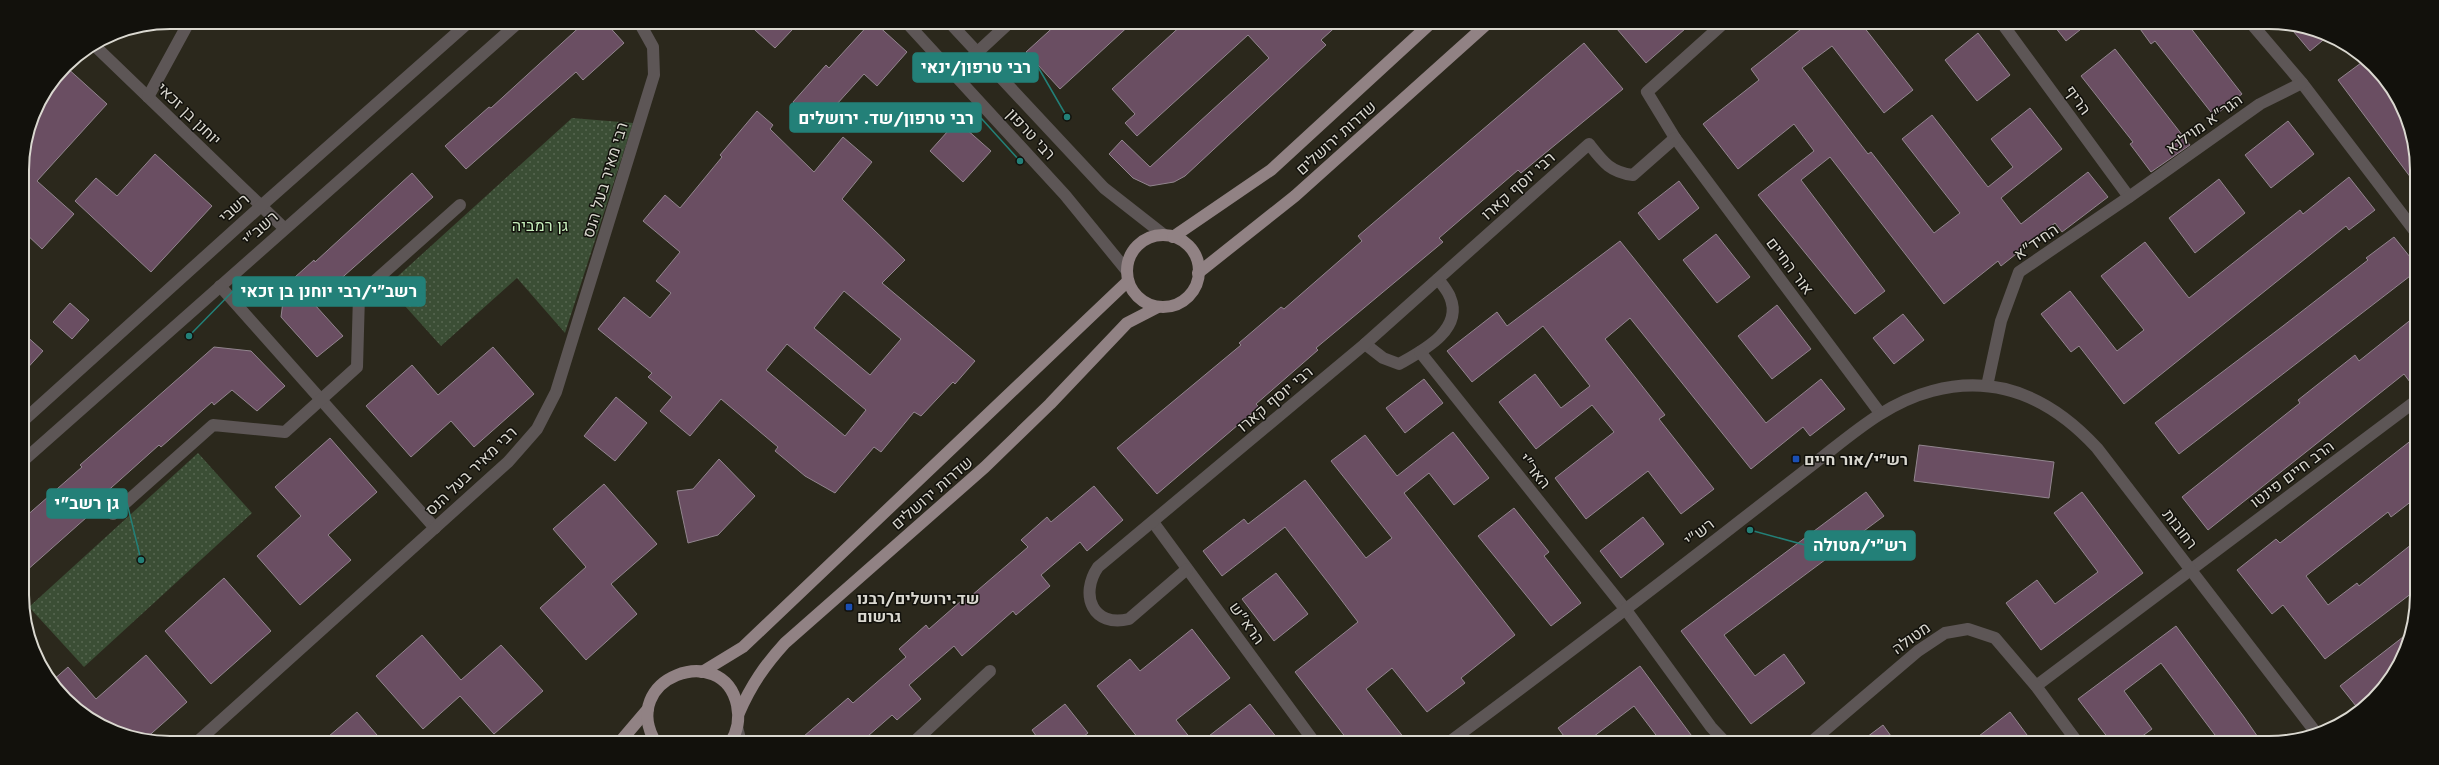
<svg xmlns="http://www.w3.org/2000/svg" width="2439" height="765" viewBox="0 0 2439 765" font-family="Jost,Heebo,sans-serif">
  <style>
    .park { fill: url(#park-dots) }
    .building { fill: #6a4e62; stroke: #92858e; fill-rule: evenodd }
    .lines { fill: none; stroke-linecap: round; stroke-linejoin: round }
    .minor { stroke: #5d5656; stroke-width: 12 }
    .major { stroke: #918284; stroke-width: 12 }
    .transit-dot { fill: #1a4fb4; stroke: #12110c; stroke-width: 1.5 }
    .labels { text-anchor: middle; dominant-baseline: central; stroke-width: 3; stroke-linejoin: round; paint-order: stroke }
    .street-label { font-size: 16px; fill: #dad8d0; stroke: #12110c }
    .park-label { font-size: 16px; fill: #c7eebc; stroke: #12110c }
    .poi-label { font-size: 16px; font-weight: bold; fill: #dad8d0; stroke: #12110c; text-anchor: start }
    .rim { fill: none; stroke: #dad8d0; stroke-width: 2 }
    .leader { fill: none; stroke: #238078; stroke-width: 1.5 }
    .callout-dot { fill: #238078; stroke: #12110c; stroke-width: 1.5 }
    .callout { fill: #238078; stroke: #238078; stroke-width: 1.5 }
    .callout-label { font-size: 17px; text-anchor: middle; font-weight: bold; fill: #fff }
  </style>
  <defs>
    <pattern id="park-dots" width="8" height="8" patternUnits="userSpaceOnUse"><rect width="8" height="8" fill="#3b4e35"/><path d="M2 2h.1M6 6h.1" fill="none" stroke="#576751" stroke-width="1.8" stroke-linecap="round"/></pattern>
  </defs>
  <rect width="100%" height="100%" fill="#2b281c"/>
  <g class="park">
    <path d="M572 118 633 123 565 333 517 278 441 346 387 286Z"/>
    <path d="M198 453 252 513 84 667 29 607Z"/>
  </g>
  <g class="building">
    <path d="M585 22H605L624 43 583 80 576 72 466 169 445 146 489 107 491 108Z"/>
    <path d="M746 22H783L792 30 775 48Z"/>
    <path d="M871 22H874L907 52 877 86 864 74 818 125 793 102 826 65 829 68Z"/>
    <path d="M1059 22H1133L1060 89 1026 52Z"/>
    <path d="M1185 22H1341L1321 40 1326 45 1185 176 1174 182 1150 186 1133 178 1109 154 1122 140 1150 167 1269 58 1248 35 1137 136 1125 123 1135 114 1112 89Z"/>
    <path d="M1611 22H1693L1646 63Z"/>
    <path d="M1810 22H1860L1913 90 1884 113 1832 46 1802 68 1868 154 1871 152 1934 233 1960 213 1902 139 1932 115 1988 187 2013 167 1991 139 2030 108 2062 149 2001 198 2021 224 2088 172 2108 197 2062 232 2055 223 2001 266 1998 261 1944 304 1830 157 1801 180 1885 291 1855 314 1758 195 1814 151 1794 124 1738 169 1703 124 1759 80 1751 69Z"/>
    <path d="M2051 22H2090L2066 41Z"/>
    <path d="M2135 22H2186L2242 94 2214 116 2155 41 2151 44Z"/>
    <path d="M2288 25 2307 27 2328 36 2310 51Z"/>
    <path d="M1978 33 2010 75 1977 101 1945 60Z"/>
    <path d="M1584 43 1623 89 1521 173 1518 170 1439 238 1443 242 1316 348 1318 350 1256 404 1259 407 1157 494 1117 448 1241 345 1239 343 1281 307 1284 309 1362 241 1358 236Z"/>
    <path d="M2115 49 2190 145 2151 172 2130 144 2133 142 2081 76Z"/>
    <path d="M2365 60 2403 108 2414 142V182L2338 80Z"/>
    <path d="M65 66 107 104 37 181 74 214 42 249 23 231 22 161 33 113Z"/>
    <path d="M757 111 773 125 770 129 814 172 843 137 872 162 842 199 905 260 882 283 975 361 955 384 953 382 921 416 914 412 881 452 874 447 835 493 805 476 775 451 778 447 721 399 690 436 660 411 672 397 648 377 652 373 598 329 624 297 650 318 671 293 656 281 680 252 643 221 665 195 680 208 722 157 720 155ZM844 291 901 339 870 375 814 328ZM787 344 866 410 845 436 766 370Z"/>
    <path d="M957 121 991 151 963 182 930 151Z"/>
    <path d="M2288 121 2314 154 2271 188 2245 155Z"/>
    <path d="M155 154 212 206 151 272 75 201 96 178 117 196Z"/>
    <path d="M412 173 433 197 336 283 337 285 315 305 343 336 317 357 281 317 285 286 314 260 315 262Z"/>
    <path d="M2349 177 2375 210 2349 230 2346 226 2124 404 2079 346 2071 352 2041 314 2070 291 2117 351 2144 330 2101 276 2145 242 2189 298 2300 210 2303 214Z"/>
    <path d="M2219 179 2245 213 2195 253 2169 218Z"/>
    <path d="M1679 181 1699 208 1659 240 1638 213Z"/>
    <path d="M1716 234 1750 277 1717 303 1683 260Z"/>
    <path d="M2394 237 2414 262V273L2179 454 2155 423 2283 326 2368 260 2366 258Z"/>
    <path d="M1620 241 1766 423 1821 379 1845 409 1810 436 1803 427 1751 469 1630 318 1605 339 1665 415 1659 419 1714 489 1681 514 1648 471 1586 519 1555 478 1614 432 1592 405 1536 449 1499 402 1535 374 1561 408 1590 386 1543 326 1472 382 1447 351 1497 312 1507 326Z"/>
    <path d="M70 303 89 320 72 339 53 322Z"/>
    <path d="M1777 305 1811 349 1772 379 1738 336Z"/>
    <path d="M1903 314 1924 340 1894 364 1873 338Z"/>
    <path d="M2413 318V386L2404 374 2208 530 2182 497 2300 403 2298 400 2355 355 2359 361Z"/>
    <path d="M23 333 43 351 23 373Z"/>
    <path d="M214 347 251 351 285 386 257 411 232 390 214 405 212 402 161 447 159 445 83 513 87 517 25 572 24 518 82 467 80 465Z"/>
    <path d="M493 347 534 394 474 447 451 421 411 457 366 406 412 365 438 395Z"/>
    <path d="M1424 379 1443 403 1405 433 1386 408Z"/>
    <path d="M616 397 647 423 615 461 584 436Z"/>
    <path d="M1453 432 1489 478 1454 505 1429 473 1404 493 1515 635 1461 678 1465 683 1427 712 1392 668 1366 689 1408 743H1350L1295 672 1358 622 1330 585 1285 527 1222 576 1203 551 1244 519 1248 524 1305 480 1366 558 1392 538 1331 461 1365 435 1397 476Z"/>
    <path d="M330 438 377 492 328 535 351 560 300 605 257 556 301 516 275 487Z"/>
    <path d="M2413 439V500L2391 517 2388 512 2306 576 2328 605 2357 583 2359 586 2412 544V593L2325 659 2283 605 2272 614 2237 570 2276 539 2280 543Z"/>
    <path d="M1919 445 2054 462 2049 498 1914 481Z"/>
    <path d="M719 459 755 496 718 535 688 543 677 491 693 489Z"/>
    <path d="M604 484 657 544 611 584 637 614 586 660 540 608 586 567 553 529Z"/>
    <path d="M1094 486 1123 520 1087 551 1080 542 1041 575 1050 586 1016 615 1013 611 962 656 954 646 909 685 921 699 897 720 892 715 860 743H796L848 698 853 703 906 657 899 649 926 625 929 629 969 594 971 596 1028 547 1021 540 1047 517 1051 522Z"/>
    <path d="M1866 492 1884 516 1724 635 1755 676 1784 654 1805 683 1751 724 1681 631Z"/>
    <path d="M2082 492 2143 573 2041 650 2006 603 2037 580 2055 604 2098 572 2054 513Z"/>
    <path d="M1514 508 1549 552 1544 556 1581 603 1551 626 1478 536Z"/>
    <path d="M1643 517 1664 544 1621 578 1600 551Z"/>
    <path d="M1276 573 1308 614 1274 641 1242 599Z"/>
    <path d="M224 578 271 631 211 684 165 631Z"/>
    <path d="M2176 626 2244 717 2262 743H2221L2161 663 2124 691 2152 729 2133 743H2112L2078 699Z"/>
    <path d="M1192 629 1230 678 1176 720 1194 743H1142L1097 686 1130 659 1140 671Z"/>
    <path d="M2412 630 2392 677 2360 711 2340 686Z"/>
    <path d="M422 635 461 680 501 645 543 691 494 734 460 696 423 729 376 676Z"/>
    <path d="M146 655 187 702 144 740 132 738 88 718 59 693 52 681 68 667 96 699Z"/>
    <path d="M1640 666 1697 743H1662L1634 706 1585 743H1569L1558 728Z"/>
    <path d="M1065 704 1088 733 1075 743H1041L1032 730Z"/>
    <path d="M1250 704 1281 743H1200Z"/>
    <path d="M357 712 384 743H321Z"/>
    <path d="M2010 712 2033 743H1970Z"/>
    <path d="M1883 725 1896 743H1859Z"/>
  </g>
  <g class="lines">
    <g class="minor">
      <path d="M906 22 1065 195 1127 271"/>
      <path d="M949 22 1104 188 1164 235"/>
      <path d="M1725 22 1647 92 1675 138 1880 413"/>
      <path d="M2001 22 2129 197"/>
      <path d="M2250 22 2302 83 2414 230"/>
      <path d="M95 46 284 228"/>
      <path d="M954 74 1010 22"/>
      <path d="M148 97 189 22"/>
      <path d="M220 286 435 528"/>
      <path d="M1365 344 1383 358 1399 364C1422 351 1464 330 1450 297 1448 291 1442 284 1438 279"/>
      <path d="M1420 352 1626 610 1711 727 1726 743"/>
      <path d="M1987 386 2001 321 2019 272 2129 197 2260 104 2302 83"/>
      <path d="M24 420 261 206 469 22"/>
      <path d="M24 460 519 22"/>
      <path d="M113 514 213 425 285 432 357 367 359 295 460 205"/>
      <path d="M1153 522 1315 743"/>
      <path d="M1187 569 1129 619C1093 628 1079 595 1098 567L1365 344 1589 144C1603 162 1610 172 1633 175L1675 138"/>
      <path d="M2036 686 2413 403"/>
      <path d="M737 727 741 743"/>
      <path d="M196 743 508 462 537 429 556 392 654 75 653 47 639 22"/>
      <path d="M913 743 990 671"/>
      <path d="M1448 743C1546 670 1644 596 1740 521 1768 499 1797 477 1825 455 1858 429 1890 402 1932 391 1999 373 2053 400 2097 448L2317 734"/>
      <path d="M1810 743 1918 651 1945 633 1968 629 1995 638 2036 686 2078 743"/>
    </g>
    <g class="major">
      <circle cx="1163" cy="271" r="36"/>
      <path d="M1173 237 1271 170 1432 22"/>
      <path d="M1198 273 1295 196 1489 22"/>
      <path d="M702 672 743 647 1128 281"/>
      <path d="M739 713C751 685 765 665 785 643L985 467 1050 404 1127 323 1158 307"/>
      <path d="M619 743 648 709"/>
      <path d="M656 743C617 678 723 640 737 705 740 719 738 731 730 743"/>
    </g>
  </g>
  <g class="transit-dot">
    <rect x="1792" y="455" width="8" height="8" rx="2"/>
    <rect x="845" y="603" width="8" height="8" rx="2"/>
  </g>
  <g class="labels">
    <g class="street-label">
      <text transform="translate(2078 100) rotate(54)">הריף</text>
      <text transform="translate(189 114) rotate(44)">יוחנן בן זכאי</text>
      <text transform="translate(2204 124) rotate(-36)">הגר"א מוילנא</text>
      <text transform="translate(1031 134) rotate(47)">רבי טרפון</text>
      <text transform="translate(1336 138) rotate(-42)">שדרות ירושלים</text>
      <text transform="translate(605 180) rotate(-73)">רבי מאיר בעל הנס</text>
      <text transform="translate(1518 186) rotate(-42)">רבי יוסף קארו</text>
      <text transform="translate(234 208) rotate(-42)">רשבי</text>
      <text transform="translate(260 228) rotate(-42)">רשב"י</text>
      <text transform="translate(2036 242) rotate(-35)">החיד"א</text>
      <text transform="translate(1790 266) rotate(53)">אור החיים</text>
      <text transform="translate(1275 399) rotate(-40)">רבי יוסף קארו</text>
      <text transform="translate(471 471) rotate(-44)">רבי מאיר בעל הנס</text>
      <text transform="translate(1535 471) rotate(51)">האר"י</text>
      <text transform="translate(2292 474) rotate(-37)">הרב חיים פינטו</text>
      <text transform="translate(932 493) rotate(-41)">שדרות ירושלים</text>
      <text transform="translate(2180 529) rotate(52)">רחובות</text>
      <text transform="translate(1699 532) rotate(-38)">רש"י</text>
      <text transform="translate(1247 623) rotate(54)">הרא"ש</text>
      <text transform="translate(1911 638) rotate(-36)">מטולה</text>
    </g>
    <g class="park-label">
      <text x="540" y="225">גן רמביה</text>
    </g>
    <g class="poi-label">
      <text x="1804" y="459">רש״י/אור חיים</text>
      <text x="857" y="598">שד.ירושלים/רבנו<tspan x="857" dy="18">גרשום</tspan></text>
    </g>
  </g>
  <path d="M0 0H2439V765H0ZM170 29H2269A141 141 0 0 1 2410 170V595A141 141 0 0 1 2269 736H170A141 141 0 0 1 29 595V170A141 141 0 0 1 170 29Z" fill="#12110c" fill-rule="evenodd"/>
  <path class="rim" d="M170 29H2269A141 141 0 0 1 2410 170V595A141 141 0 0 1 2269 736H170A141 141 0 0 1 29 595V170A141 141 0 0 1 170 29Z"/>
  <path class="leader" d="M1067 117L1038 67M1020 161L981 118M189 336L233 291M141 560L127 503M1750 530L1805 545"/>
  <g class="callout-dot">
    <circle cx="1067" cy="117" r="4"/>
    <circle cx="1020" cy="161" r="4"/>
    <circle cx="189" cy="336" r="4"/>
    <circle cx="141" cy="560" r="4"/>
    <circle cx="1750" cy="530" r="4"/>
  </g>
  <g class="callout">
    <rect x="913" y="53" width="125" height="29" rx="4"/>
    <rect x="790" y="103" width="191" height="29" rx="4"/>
    <rect x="233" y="277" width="192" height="29" rx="4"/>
    <rect x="47" y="489" width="80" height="29" rx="4"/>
    <rect x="1805" y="531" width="110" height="29" rx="4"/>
  </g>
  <g class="callout-label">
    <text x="976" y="73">רבי טרפון/ינאי</text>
    <text x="886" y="124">רבי טרפון/שד. ירושלים</text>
    <text x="329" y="297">רשב״י/רבי יוחנן בן זכאי</text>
    <text x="87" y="509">גן רשב"י</text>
    <text x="1860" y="551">רש״י/מטולה</text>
  </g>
</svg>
